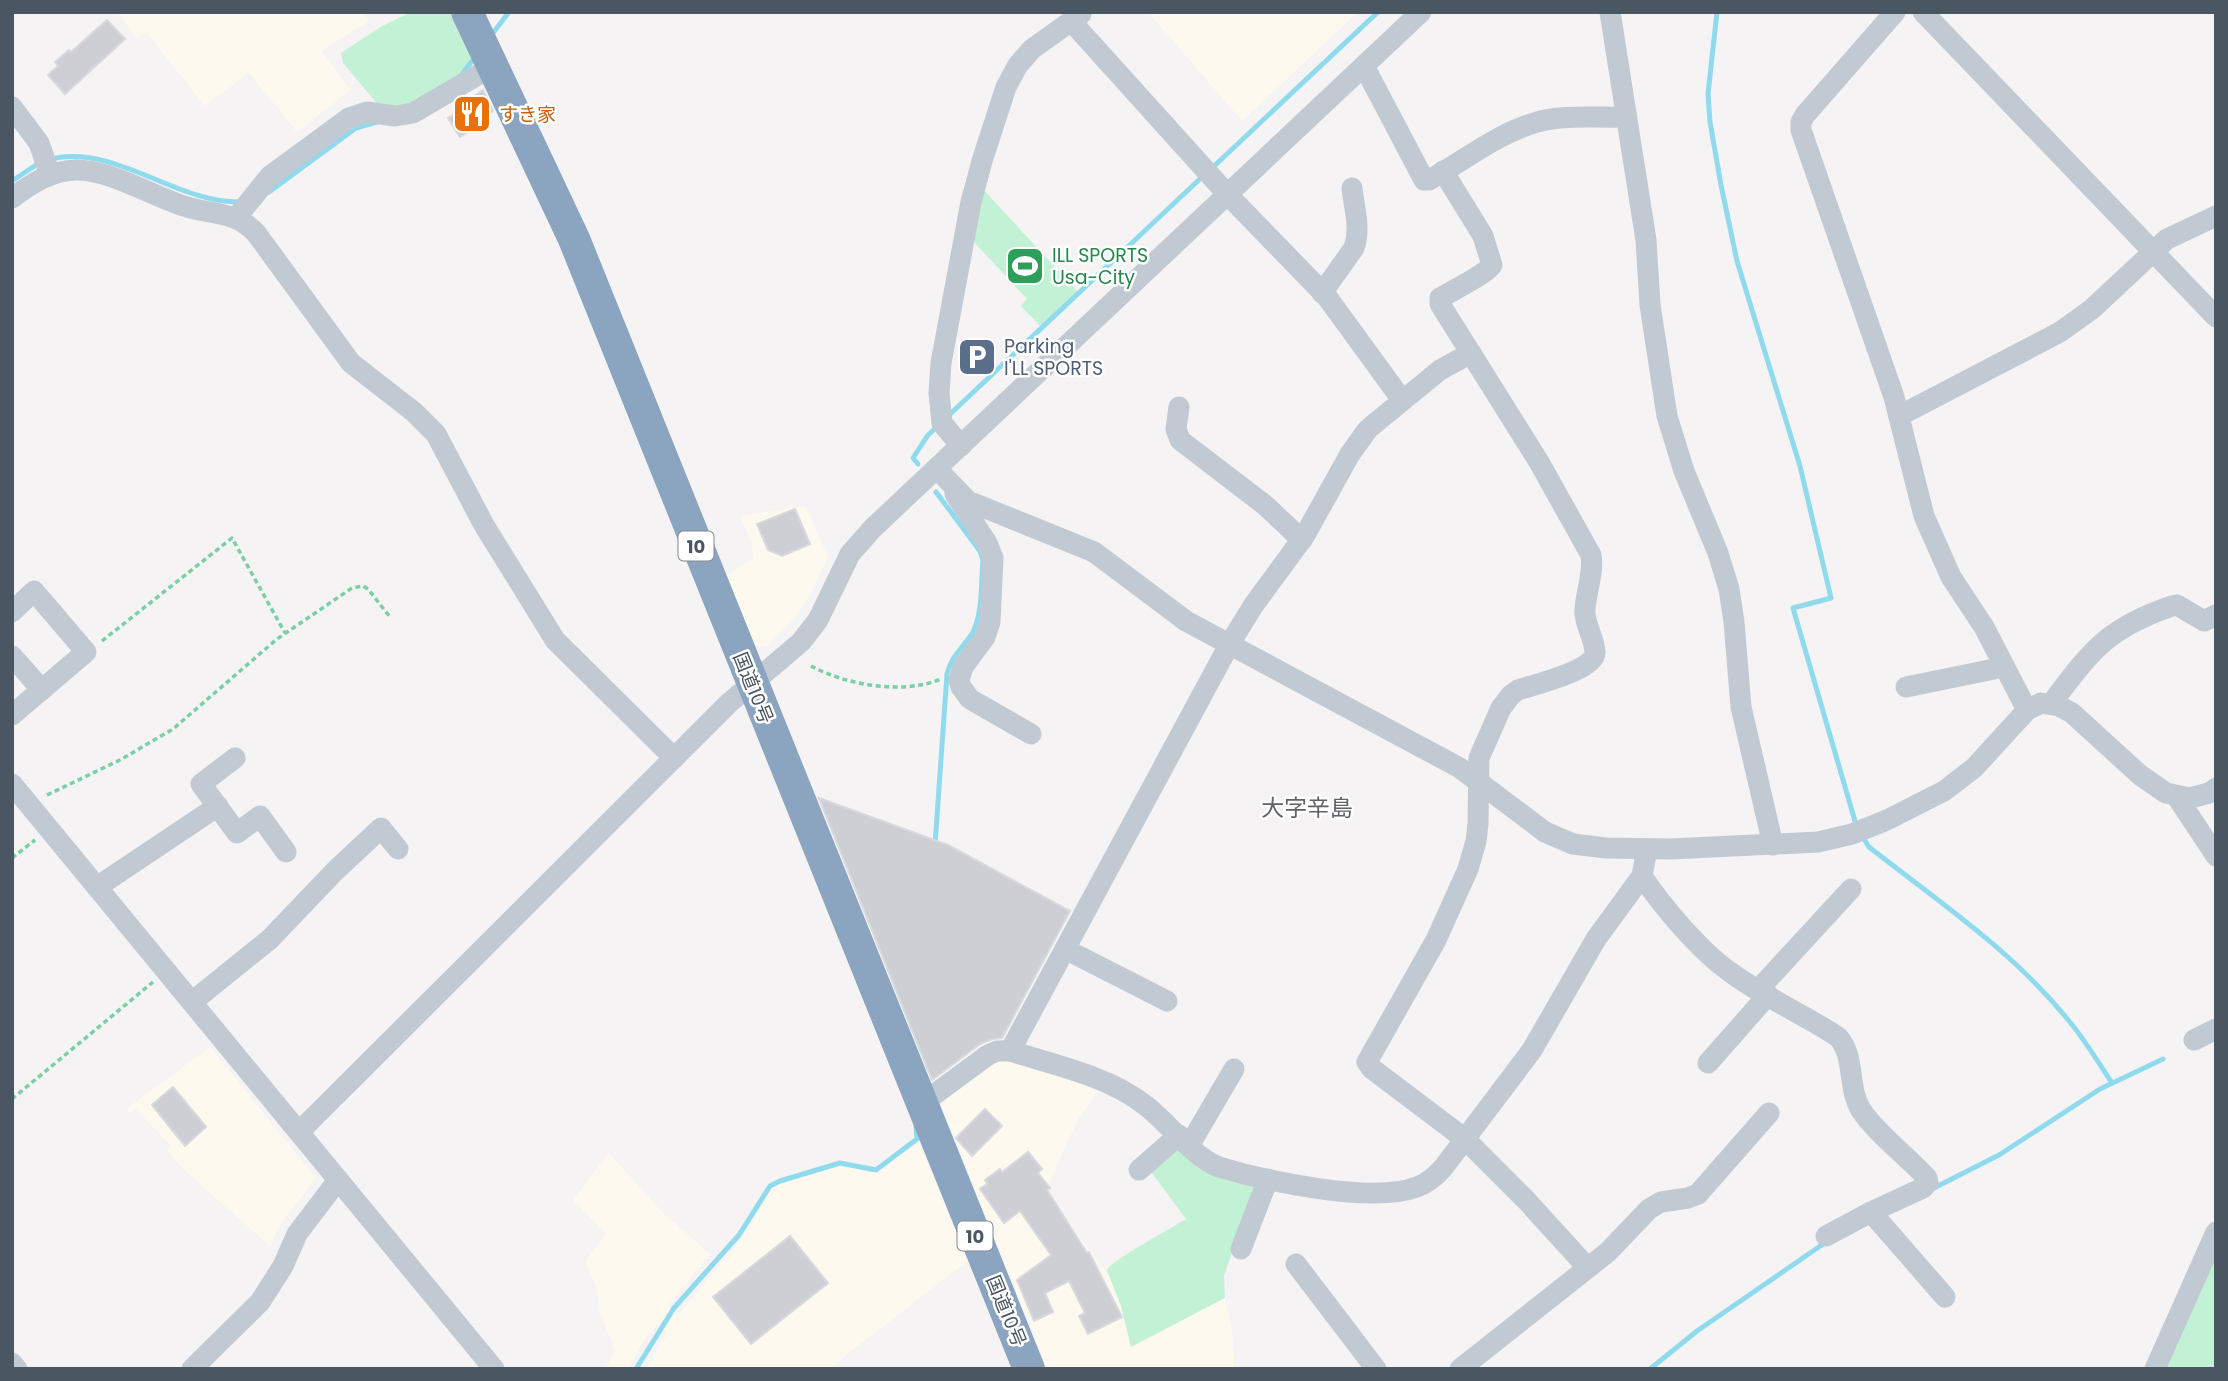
<svg xmlns="http://www.w3.org/2000/svg" width="2228" height="1381" viewBox="0 0 2228 1381" font-family="Poppins,'Noto Sans JP',sans-serif">
  <style>
    .commercial { fill: #fdf9ef }
    .green { fill: #c3f1d5 }
    .lines { fill: none; stroke-linecap: round; stroke-linejoin: round }
    .stream { stroke: #90daee; stroke-width: 5 }
    .building { fill: #cdcfd5; stroke: #d7d9de; stroke-width: 2 }
    .path { stroke: #7ad0a6; stroke-width: 3.5; stroke-dasharray: 5 3.5; stroke-linecap: butt }
    .minor { stroke: #c1cad2; stroke-width: 21 }
    .highway { stroke: #8ba5c1; stroke-width: 32 }
    .labels { text-anchor: middle; dominant-baseline: central; stroke-width: 5; stroke-linejoin: round; paint-order: stroke }
    .shield { fill: #fff; stroke: #808990; stroke-width: 2 }
    .shield-label { font-size: 18px; font-weight: bold; fill: #4a5661 }
    .food-label { font-size: 19px; fill: #c56008; stroke: #fff; text-anchor: start }
    .leisure-label { font-size: 19px; fill: #27864d; stroke: #fff; text-anchor: start }
    .service-label { font-size: 19px; fill: #4e5e75; stroke: #fff; text-anchor: start }
    .street-label { font-size: 19px; fill: #4a5661; stroke: #fff }
    .quarter-label { font-size: 23px; fill: #5f6368; stroke: #fff }
  </style>
  <rect width="100%" height="100%" fill="#f5f3f3"/>
  <g class="commercial">
    <path d="M117 12H363L368 22 321 51 351 90 297 132 249 73 205 106 146 32 137 39Z"/>
    <path d="M1148 12H1358L1242 121Z"/>
    <path d="M806 506 828 557 810 596 793 620 767 646 759 647 753 644 725 576 753 558 752 545 740 516Z"/>
    <path d="M210 1047 316 1178 280 1224 270 1246 184 1170 167 1150 171 1146 136 1109 130 1112 126 1109Z"/>
    <path d="M1000 1057 1100 1090 1079 1117 1048 1185 1050 1199 1109 1276 1121 1306 1131 1346 1225 1298 1233 1336 1234 1369H1047L942 1107 956 1085Z"/>
    <path d="M919 1142 968 1261 846 1355 832 1369H647L667 1331 657 1324 640 1347 629 1369H605L615 1351 600 1312 596 1287 585 1262 606 1234 573 1200 609 1153 662 1212 710 1254 668 1306 679 1314 739 1241 754 1220 771 1189 776 1185 839 1166 847 1165 868 1173 879 1171Z"/>
  </g>
  <g class="green">
    <path d="M449 12 473 56 466 70 414 107H380L343 63 341 53 382 26 409 13Z"/>
    <path d="M981 187 1078 292 1041 327 1021 306 1027 299 972 240Z"/>
    <path d="M1179 1147 1255 1184 1224 1276 1225 1298 1131 1347 1121 1306 1107 1270C1112 1260 1172 1228 1186 1219L1149 1169Z"/>
    <path d="M2216 1245V1369H2161Z"/>
  </g>
  <g class="lines">
    <g class="stream">
      <path d="M1717 12 1708 94 1710 122 1721 185 1737 261 1800 466 1831 598 1793 608 1857 828"/>
      <path d="M490 37 509 12"/>
      <path d="M463 73 476 56"/>
      <path d="M51 159C115 144 176 203 240 202"/>
      <path d="M1211 169 1378 12"/>
      <path d="M12 181 42 161"/>
      <path d="M269 192 356 128 377 122"/>
      <path d="M948 416 1203 176"/>
      <path d="M918 464 913 458 928 435 939 425"/>
      <path d="M1862 836 1869 847C1938 901 2014 952 2069 1021 2085 1040 2098 1062 2112 1083"/>
      <path d="M935 845 947 674C951 656 964 647 973 632 983 612 981 582 983 560L980 551 936 492"/>
      <path d="M1932 1189 1999 1155 2100 1089 2163 1059"/>
      <path d="M636 1369 674 1308 739 1235 770 1186 780 1181 840 1163 876 1170 917 1139 916 1126"/>
      <path d="M1650 1369 1697 1331 1826 1242"/>
    </g>
  </g>
  <g class="building">
    <path d="M107 20 125 39 65 94 48 75 58 66 55 62 69 50 71 52Z"/>
    <path d="M483 90 493 111 477 122 479 124 460 137 448 118 462 109 460 106Z"/>
    <path d="M795 509 810 544 782 556 768 550 757 524Z"/>
    <path d="M819 798 948 845 1070 911 1002 1038 992 1039 980 1044 932 1080Z"/>
    <path d="M173 1087 206 1127 185 1146 152 1105Z"/>
    <path d="M985 1109 1002 1126 972 1156 956 1138Z"/>
    <path d="M1028 1152 1042 1169 1038 1173 1050 1188 1047 1190 1087 1253 1089 1252 1122 1317 1088 1334 1079 1316 1085 1313 1069 1281 1045 1293 1053 1312 1034 1321 1017 1280 1051 1255 1020 1211 1004 1223 980 1189 987 1184 985 1180 1000 1169 1002 1172Z"/>
    <path d="M790 1236 828 1283 751 1344 713 1297Z"/>
  </g>
  <g class="lines">
    <g class="path">
      <path d="M102 641 232 538 285 633"/>
      <path d="M811 666C846 685 903 695 941 679"/>
      <path d="M47 795 120 760 173 729 277 639 352 588 363 586 368 589 390 617"/>
      <path d="M12 858 35 840"/>
      <path d="M12 1099 153 982"/>
    </g>
    <g class="minor">
      <path d="M1610 12 1646 240 1650 305 1667 416 1684 471 1718 553 1729 589 1734 622 1741 707 1773 845"/>
      <path d="M1895 12 1805 115 1801 122V130L1894 397 1924 516 1951 577 1984 627 2027 710"/>
      <path d="M1923 12 2216 317"/>
      <path d="M1071 21 1228 195 1327 297 1402 400"/>
      <path d="M1364 66 1424 180H1429C1464 161 1495 135 1534 123 1562 114 1597 118 1626 117"/>
      <path d="M12 107 39 143 50 175"/>
      <path d="M1443 171 1483 236 1492 265C1485 275 1453 290 1440 298V304L1539 462 1591 555C1594 573 1586 591 1585 610 1584 625 1595 638 1595 653 1595 670 1533 685 1518 690L1511 695 1501 708 1479 758 1478 824 1476 841 1468 869 1436 940 1367 1062 1371 1068 1465 1139 1526 1200 1587 1267"/>
      <path d="M12 198C31 184 50 171 75 170 110 169 153 197 187 207 202 212 219 212 234 218 243 221 249 226 256 233L351 363 414 412 436 434 484 525 555 640 674 758"/>
      <path d="M236 218 270 176 349 118 367 112 395 116 413 113 493 66"/>
      <path d="M1322 293 1354 248C1361 228 1354 208 1352 188"/>
      <path d="M1179 407 1176 429 1180 440 1266 506 1302 540"/>
      <path d="M1899 416 2060 332 2092 309 2167 239 2216 216"/>
      <path d="M961 446 942 423 939 393 941 363 971 202 982 161 1006 87 1018 65 1032 49 1081 14"/>
      <path d="M937 469 968 501 1094 552 1186 621 1460 768 1545 832 1573 844 1606 848 1670 849 1818 842 1852 834 1887 820 1944 791 1974 768 2027 710 2041 703 2059 706 2072 713 2140 775 2166 793 2190 798 2209 793 2216 788"/>
      <path d="M955 494 987 543 993 558 990 622 985 637 963 667 959 680 961 687 970 699 1031 734"/>
      <path d="M12 612 34 591 86 652 12 715"/>
      <path d="M12 656 42 690"/>
      <path d="M1906 687 2004 667"/>
      <path d="M2051 704C2091 651 2107 628 2172 606L2177 605 2204 621 2216 615"/>
      <path d="M235 758 201 784 237 833 260 816 286 852"/>
      <path d="M12 784 494 1369"/>
      <path d="M2177 797 2216 856"/>
      <path d="M1642 876C1662 906 1700 951 1730 972 1764 997 1803 1014 1838 1037 1856 1057 1847 1088 1861 1110 1876 1133 1908 1157 1927 1178L1928 1182 1923 1188 1871 1212 1826 1236"/>
      <path d="M97 887 218 806"/>
      <path d="M1065 949 1167 1001"/>
      <path d="M1758 990 1851 889"/>
      <path d="M192 1002 270 939 335 871 381 828 398 849"/>
      <path d="M2194 1040 2216 1029"/>
      <path d="M1010 1051 1229 645 1253 606 1305 535 1350 454 1368 429 1440 370 1471 353"/>
      <path d="M1708 1063 1768 995"/>
      <path d="M922 1105 924 1102 988 1055 997 1051H1010C1055 1065 1108 1076 1145 1105 1170 1124 1190 1155 1219 1167 1265 1181 1372 1204 1417 1187 1428 1183 1435 1177 1443 1168L1532 1050 1596 939 1642 876 1647 849"/>
      <path d="M299 1132 729 703 801 642 818 620 850 554 873 528 1421 12"/>
      <path d="M1189 1146 1234 1069"/>
      <path d="M1139 1170 1179 1135"/>
      <path d="M1871 1212 1945 1297"/>
      <path d="M1241 1249 1268 1179"/>
      <path d="M1296 1264 1376 1369"/>
      <path d="M12 1363 17 1369"/>
      <path d="M192 1369 260 1302 283 1266 297 1234 338 1180"/>
      <path d="M1460 1369 1608 1252 1649 1209 1661 1202 1688 1198 1698 1194 1769 1113"/>
      <path d="M2155 1369 2216 1232"/>
    </g>
    <path class="highway" d="M467 12 574 239 1029 1369"/>
  </g>
  <defs>
    <symbol id="restaurant-square" viewBox="-11 -11 22 22"><rect x="-9" y="-9" width="18" height="18" rx="4" fill="#e8710a" stroke="#fff"/><path d="M-5-6h1v4h1v-4h1v4h1v-4h1v5L-1.5 .5V6h-2V.5L-5-1ZM5-6V6H3V1.5H1.5Q1.5-4 5-6Z" fill="#fff"/></symbol>
    <symbol id="stadium-square" viewBox="-11 -11 22 22"><rect x="-9" y="-9" width="18" height="18" rx="4" fill="#2e9e5b" stroke="#fff"/><path d="M0-5a6.5 5 0 1 0 0 10a6.5 5 0 1 0 0-10ZM-3.5-1.8h7v3.6h-7Z" fill="#fff"/></symbol>
    <symbol id="parking-square" viewBox="-11 -11 22 22"><rect x="-9" y="-9" width="18" height="18" rx="4" fill="#5c6f8a" stroke="#fff"/><path d="M-3.5-5.5H1a3.5 3.5 0 0 1 0 7H-1V5.5H-3.5ZM-1-3.4V-.6H.8a1.4 1.4 0 0 0 0-2.8Z" fill="#fff"/></symbol>
  </defs>
  <g fill-rule="evenodd">
    <use href="#restaurant-square" x="450" y="92" width="44" height="44"/>
    <use href="#stadium-square" x="1003" y="244" width="44" height="44"/>
    <use href="#parking-square" x="955" y="335" width="44" height="44"/>
  </g>
  <g class="labels">
    <g class="shield">
      <rect x="678.5" y="531.5" width="35" height="29" rx="5"/>
      <rect x="957.5" y="1221.5" width="35" height="29" rx="5"/>
    </g>
    <g class="shield-label">
      <text x="696" y="546">10</text>
      <text x="975" y="1236">10</text>
    </g>
    <g class="food-label">
      <text x="499" y="114">すき家</text>
    </g>
    <g class="leisure-label">
      <text x="1052" y="255">ILL SPORTS<tspan x="1052" dy="22">Usa-City</tspan></text>
    </g>
    <g class="service-label">
      <text x="1004" y="346">Parking<tspan x="1004" dy="22">I'LL SPORTS</tspan></text>
    </g>
    <g class="street-label">
      <text transform="translate(753 688) rotate(68)">国道10号</text>
      <text transform="translate(1006 1311) rotate(68)">国道10号</text>
    </g>
    <g class="quarter-label">
      <text x="1307" y="808">大字辛島</text>
    </g>
  </g>
  <rect width="2228" height="1381" fill="none" stroke="#4a5661" stroke-width="28"/>
</svg>
